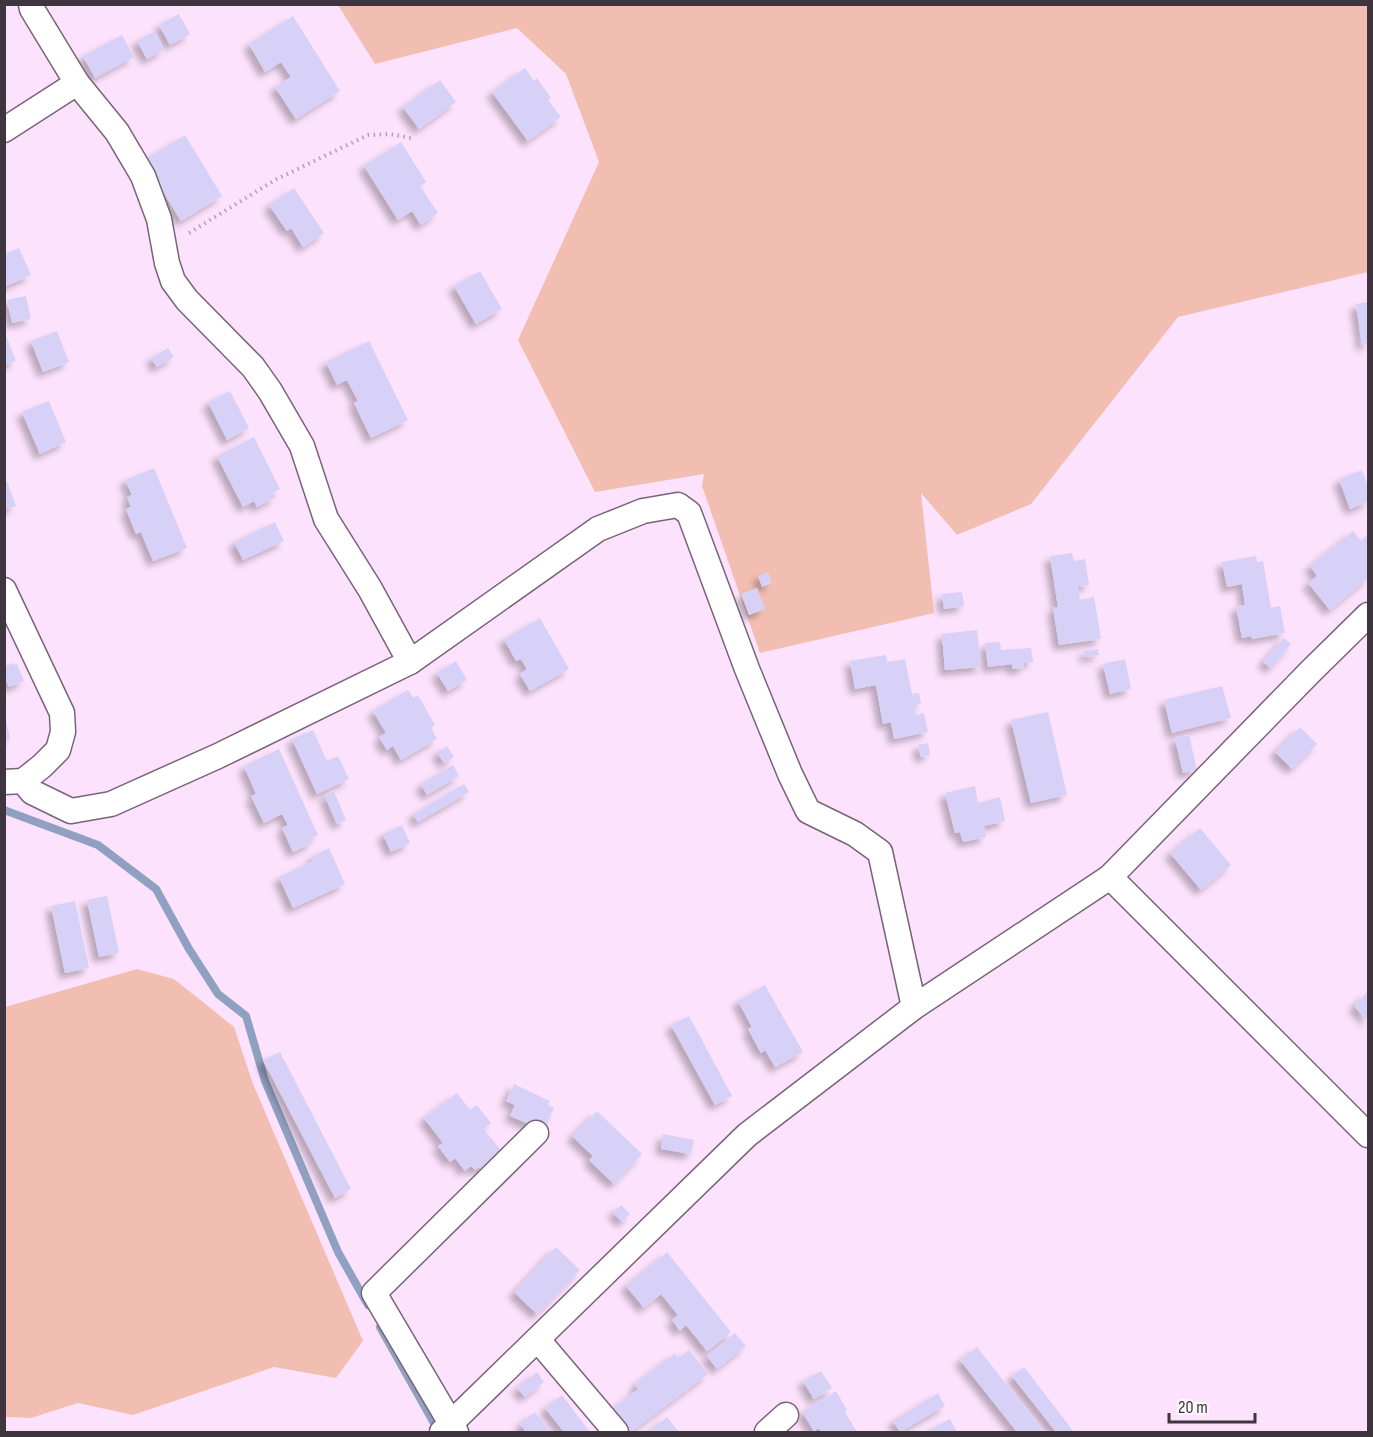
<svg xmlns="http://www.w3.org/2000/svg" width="1373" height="1437" viewBox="0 0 1373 1437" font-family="'Sofia Sans Condensed',sans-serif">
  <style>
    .green { fill: #f3beb2 }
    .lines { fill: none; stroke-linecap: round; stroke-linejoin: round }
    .stream { stroke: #90a0c1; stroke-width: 8 }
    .building { fill: #d7d1f7; filter: url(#shadow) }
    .street-casing { stroke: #796379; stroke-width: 27 }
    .path { stroke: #b19eb1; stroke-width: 4; stroke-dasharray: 1.5 4.5; stroke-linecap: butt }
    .street { stroke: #fff; stroke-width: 24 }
  </style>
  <defs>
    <filter id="shadow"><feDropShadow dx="-5.5" dy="5.5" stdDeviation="3" flood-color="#0004"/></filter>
  </defs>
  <rect width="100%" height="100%" fill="#fce2fc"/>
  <g class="green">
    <path d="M338 5H1368V272L1178 317 1031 504 957 535 921 493 934 613 760 653 702 486 704 474 595 492 518 340 599 162 566 74 517 28 375 64Z"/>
    <path d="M137 969 174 979 234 1027 253 1084 363 1341 336 1378 274 1367 133 1415 78 1403 31 1418 5 1417V1007Z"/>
  </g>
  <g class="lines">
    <g class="stream">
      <path d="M4 810 98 845 156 889 189 949 218 994 246 1016 265 1081 338 1252 368 1305"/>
      <path d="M380 1327 439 1432"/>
    </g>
  </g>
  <g class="building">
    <path d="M179 14 190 34 170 45 159 25Z"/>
    <path d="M293 16 340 91 296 119 275 87 291 77 281 62 265 72 249 44Z"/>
    <path d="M155 31 164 50 147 59 137 41Z"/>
    <path d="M122 35 134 57 95 78 83 56Z"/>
    <path d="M525 68 534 81 537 78 551 98 548 100 561 117 528 141 492 92Z"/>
    <path d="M440 80 456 102 419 129 403 107Z"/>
    <path d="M185 135 222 196 181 221 144 160Z"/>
    <path d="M401 142 426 182 420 186 438 213 421 225 412 211 398 220 364 166Z"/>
    <path d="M294 188 324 233 303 247 291 228 287 231 269 205Z"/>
    <path d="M19 248 31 275 4 287V255Z"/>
    <path d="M480 271 502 309 476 324 454 286Z"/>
    <path d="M26 296 31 319 12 323 7 300Z"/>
    <path d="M1368 302V344L1362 345 1356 304Z"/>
    <path d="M4 330 16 361 4 365Z"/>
    <path d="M57 331 69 362 43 372 31 341Z"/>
    <path d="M369 341 408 420 371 438 354 403 358 401 347 380 337 385 326 362Z"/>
    <path d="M168 348 174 357 157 367 151 358Z"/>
    <path d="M230 391 249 428 227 440 208 402Z"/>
    <path d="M49 401 66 442 40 454 22 412Z"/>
    <path d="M254 437 280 489 273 492 276 497 257 507 254 501 243 507 217 456Z"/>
    <path d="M154 468 187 548 153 561 141 532 136 534 126 509 131 507 127 497 132 495 125 480Z"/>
    <path d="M1362 470 1368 486V502L1350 509 1339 479Z"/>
    <path d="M7 481 16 506 4 510V482Z"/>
    <path d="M275 522 284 541 243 560 234 542Z"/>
    <path d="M1353 531 1361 541 1368 534V578L1330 610 1308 583 1317 576 1310 566Z"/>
    <path d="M1072 553 1074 561 1085 559 1089 585 1078 587 1080 600 1094 597 1101 639 1059 645 1053 608 1058 607 1050 556Z"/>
    <path d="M1256 556 1257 562 1263 561 1271 608 1280 606 1285 633 1252 639 1251 636 1242 638 1236 606 1245 605 1242 584 1227 587 1222 562Z"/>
    <path d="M768 572 772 583 762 587 758 576Z"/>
    <path d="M757 588 765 609 749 615 741 594Z"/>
    <path d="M962 592 964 606 944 609 942 594Z"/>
    <path d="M540 618 569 669 530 691 520 674 527 669 521 659 516 661 504 639Z"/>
    <path d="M977 630 981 667 945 670 942 634Z"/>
    <path d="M1284 638 1291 644 1271 668 1263 662Z"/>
    <path d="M1000 642 1001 650 1031 648 1033 662 1024 663V668L1012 669V664L988 667 985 643Z"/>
    <path d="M1098 649 1099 655 1085 657 1084 651Z"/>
    <path d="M886 655 887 662 905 659 912 694 919 693 921 704 914 705 916 715 924 713 928 732 894 739 891 722 883 724 876 685 855 689 850 661Z"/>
    <path d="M1125 659 1131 689 1110 694 1103 664Z"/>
    <path d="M456 661 467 680 448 691 437 673Z"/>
    <path d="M13 663 14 665 17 664 24 681 9 687 4 676V666Z"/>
    <path d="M1222 686 1231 718 1172 733 1164 700Z"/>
    <path d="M408 690 413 698 418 695 435 725 431 728 437 739 401 760 393 746 387 750 379 737 386 733 373 711Z"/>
    <path d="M1048 712 1067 795 1031 803 1011 720Z"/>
    <path d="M6 720 10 740 4 741V721Z"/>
    <path d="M1300 727 1317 744 1292 769 1275 752Z"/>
    <path d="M313 730 327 761 338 756 349 779 317 794 292 739Z"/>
    <path d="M1189 735 1197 770 1183 773 1175 738Z"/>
    <path d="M928 743 930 755 921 757 918 745Z"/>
    <path d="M447 746 454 757 444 763 437 752Z"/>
    <path d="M279 749 318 835 310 838 312 843 293 852 282 828 288 825 282 814 264 823 251 796 256 794 244 766Z"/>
    <path d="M453 765 459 776 427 795 421 784Z"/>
    <path d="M464 784 469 792 418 822 413 814Z"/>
    <path d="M975 786 978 803 1000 797 1005 821 984 826 986 837 963 842 960 832 955 833 945 793Z"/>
    <path d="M334 791 346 820 337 824 325 796Z"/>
    <path d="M402 825 410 843 391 852 383 834Z"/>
    <path d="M1200 828 1231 865 1201 890 1170 853Z"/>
    <path d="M329 848 345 884 293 908 279 877 313 861 311 857Z"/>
    <path d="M107 896 119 953 99 957 87 900Z"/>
    <path d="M75 901 89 968 65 973 51 906Z"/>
    <path d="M765 985 803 1052 775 1067 765 1050 761 1053 748 1029 752 1027 738 1001Z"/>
    <path d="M1368 991V1021L1354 1006Z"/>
    <path d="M689 1016 732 1096 715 1105 671 1025Z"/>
    <path d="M280 1052 351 1189 335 1198 263 1060Z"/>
    <path d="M514 1084 550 1101 548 1105 554 1108 547 1123 541 1120 538 1128 510 1116 515 1105 506 1101Z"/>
    <path d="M457 1093 470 1110 477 1105 491 1123 484 1129 503 1153 481 1170 479 1167 475 1170 471 1166 465 1171 455 1158 450 1162 438 1146 443 1143 424 1118Z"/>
    <path d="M597 1111 642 1154 614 1184 589 1160 593 1156 572 1136Z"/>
    <path d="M663 1134 694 1140 691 1154 661 1149Z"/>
    <path d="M621 1205 630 1214 623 1222 613 1213Z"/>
    <path d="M556 1247 580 1270 537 1314 514 1292Z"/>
    <path d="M667 1252 731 1332 707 1351 686 1325 680 1331 672 1320 678 1315 661 1294 644 1308 626 1286Z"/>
    <path d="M735 1333 746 1346 717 1369 707 1356Z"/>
    <path d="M977 1347 1044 1432H1017L960 1360Z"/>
    <path d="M689 1350 708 1374 631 1432 612 1409 638 1389 635 1384 675 1353 678 1358Z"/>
    <path d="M1024 1367 1074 1432H1056L1012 1376Z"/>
    <path d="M821 1371 832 1388 814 1399 803 1381Z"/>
    <path d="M537 1372 544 1382 525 1397 517 1388Z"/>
    <path d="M836 1391 847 1410 845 1412 857 1432H821L819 1428 814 1431 802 1412Z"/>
    <path d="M938 1393 945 1406 900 1432 893 1421Z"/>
    <path d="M562 1395 590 1432H564L545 1408Z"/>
    <path d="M535 1412 551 1432H526L520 1424Z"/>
    <path d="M667 1417 678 1431 649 1432Z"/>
    <path d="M950 1419 957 1432H926Z"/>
  </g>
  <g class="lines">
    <defs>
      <g id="street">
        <path d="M31 4 32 9 77 83 117 132 143 176 159 219 167 263 173 281 187 300 253 367 270 391 302 446 326 519 370 589 410 662"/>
        <path d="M4 130 77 83"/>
        <path d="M4 590 62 713 63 732 58 750 42 766 23 781 4 782"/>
        <path d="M23 781 32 792 71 811 111 804 218 756 410 662 598 529 643 511 678 505 689 513 747 669 790 774 808 811 855 834 880 852 914 1007"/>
        <path d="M1110 877 1368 1135"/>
        <path d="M538 1340 616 1432"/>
        <path d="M442 1432 747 1135 914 1007 1110 877 1310 672 1368 615"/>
        <path d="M456 1432 374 1293 536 1133"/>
        <path d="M767 1432 786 1415"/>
      </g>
    </defs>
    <use href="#street" class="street-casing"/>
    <path class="path" d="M189 233 275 180 368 135 389 134 411 138"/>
    <use href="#street" class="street"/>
  </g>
  <rect width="1373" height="1437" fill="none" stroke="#3f353f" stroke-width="12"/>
  <path d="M1169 1413v9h86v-9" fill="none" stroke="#3f353f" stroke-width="3"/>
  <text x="1178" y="1413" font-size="18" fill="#3f353f" stroke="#fcf7fc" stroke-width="4.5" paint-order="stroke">20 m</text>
</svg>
